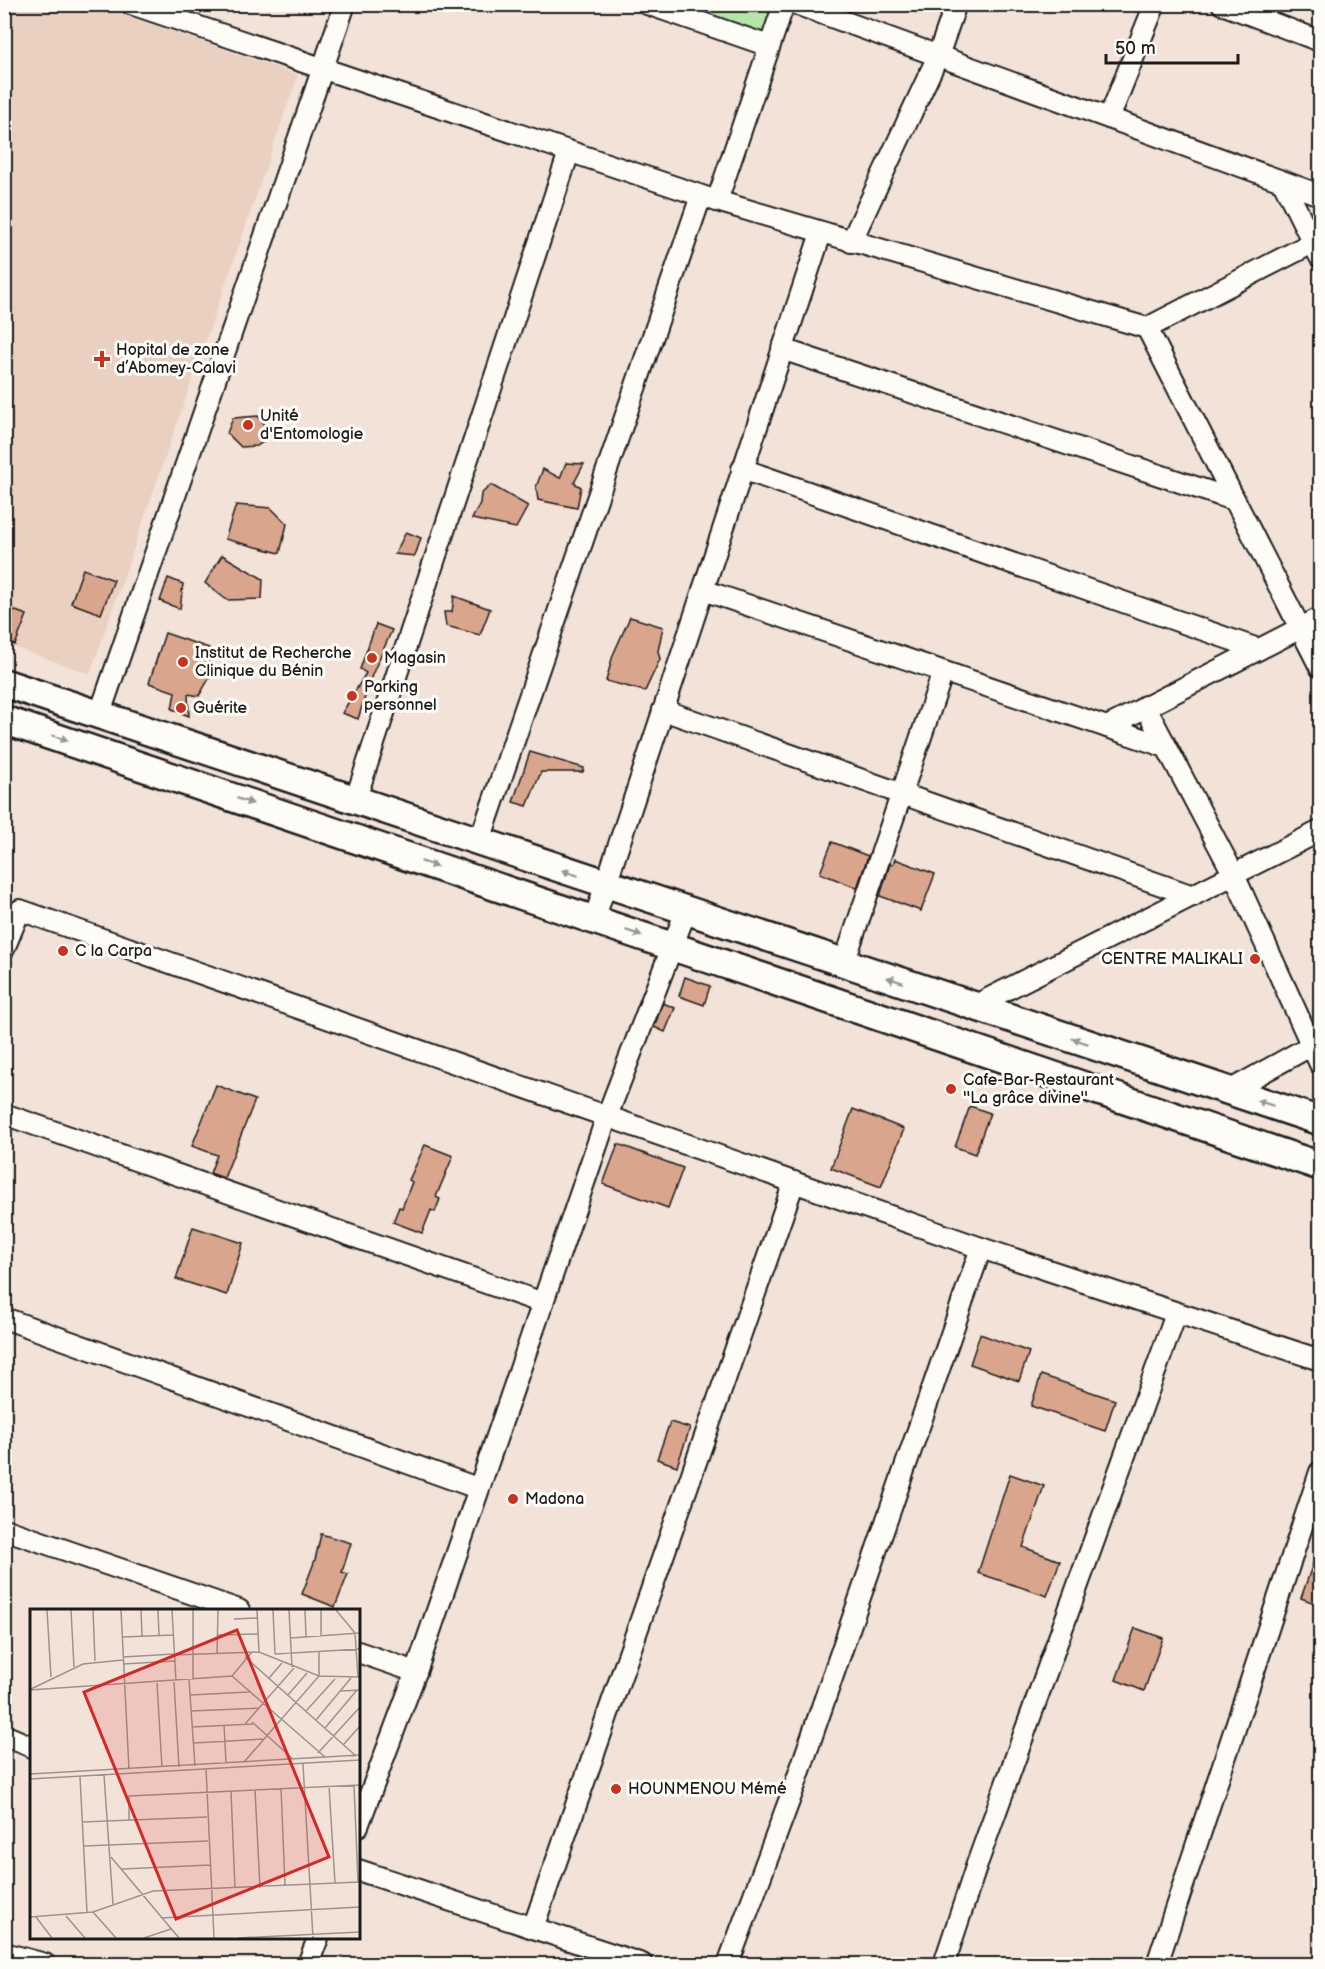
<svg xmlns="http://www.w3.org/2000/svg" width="1325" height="1969" viewBox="0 0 1325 1969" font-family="'Balsamiq Sans',sans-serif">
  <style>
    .built { fill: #ead0c1 }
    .green { fill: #b4e6a7; stroke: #688162; stroke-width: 1.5 }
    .building { fill: #d9a58d; stroke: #1c1c1c; stroke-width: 1.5 }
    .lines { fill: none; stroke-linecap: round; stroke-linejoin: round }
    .street-casing { stroke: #1c1c1c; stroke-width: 24 }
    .secondary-casing { stroke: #1c1c1c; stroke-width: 32 }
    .street { stroke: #fdfcf7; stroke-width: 20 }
    .secondary { stroke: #fdfcf7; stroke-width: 27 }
    .oneway { fill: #989794 }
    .poi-dot { fill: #c8321e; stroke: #fdfcf7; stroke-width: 2 }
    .labels { text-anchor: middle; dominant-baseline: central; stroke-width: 6; stroke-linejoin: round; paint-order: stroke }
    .poi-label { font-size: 16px; fill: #1c1c1c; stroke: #fdfcf7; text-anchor: start }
    .inset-road { fill: none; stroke: #9c938c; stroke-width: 1.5 }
    .view { fill: #d62828; fill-opacity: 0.15; stroke: #d62828; stroke-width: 3 }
    .inset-edge { fill: none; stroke: #1c1c1c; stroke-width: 3 }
  </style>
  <rect width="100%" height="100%" fill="#f2e2d7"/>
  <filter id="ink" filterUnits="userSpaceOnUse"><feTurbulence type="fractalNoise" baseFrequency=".0167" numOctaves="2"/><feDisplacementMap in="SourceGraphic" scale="12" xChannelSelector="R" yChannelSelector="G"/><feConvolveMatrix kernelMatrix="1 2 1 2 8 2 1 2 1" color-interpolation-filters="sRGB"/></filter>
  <g filter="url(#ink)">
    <path class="built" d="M5 5H96L298 75 90 674 5 644Z"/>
    <path class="green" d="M665 5H773L761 38Z"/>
    <g class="building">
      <path d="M258 416 273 435 257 446 241 447 227 433 233 418Z"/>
      <path d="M566 463 584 464 574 483 581 487 577 508 538 500 536 487 543 469 560 478Z"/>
      <path d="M491 485 528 506 516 528 472 519 480 503 481 494Z"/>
      <path d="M236 505 271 508 287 524 280 553 225 539Z"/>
      <path d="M406 532 421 538 415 556 395 554Z"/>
      <path d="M222 555 263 579 262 599 227 600 205 583Z"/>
      <path d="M83 569 114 580 101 614 71 603Z"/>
      <path d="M168 578 183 584 180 609 160 601Z"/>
      <path d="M454 596 490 609 480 635 446 626 444 612H452Z"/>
      <path d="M4 607 27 615 15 645 4 641Z"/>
      <path d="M630 617 663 627 658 651 660 659 645 691 606 681 613 655Z"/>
      <path d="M376 624 392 630 372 675 358 719 342 713 366 673 360 669Z"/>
      <path d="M165 633 209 648 211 675 199 696 188 694 189 716 172 709 175 692 149 683Z"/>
      <path d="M530 752 584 768 583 772H541L527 806 513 802Z"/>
      <path d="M832 842 868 856 857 888 820 873Z"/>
      <path d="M895 859 935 874 921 911 880 896 890 864 893 865Z"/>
      <path d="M685 977 710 986 704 1005 679 996Z"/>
      <path d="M663 1003 675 1008 665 1032 654 1027Z"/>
      <path d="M216 1085 255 1100 224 1178 210 1173 217 1155 192 1146Z"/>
      <path d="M970 1106 990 1113 975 1154 955 1147Z"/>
      <path d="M853 1109 904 1129 881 1187 831 1168Z"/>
      <path d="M618 1144 683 1168 668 1208 603 1184Z"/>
      <path d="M425 1145 453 1156 436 1197 440 1199 435 1212 431 1210 422 1233 393 1222 399 1207 402 1208 412 1182 409 1180Z"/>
      <path d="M193 1227 243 1243 227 1295 176 1279Z"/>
      <path d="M980 1334 1029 1352 1019 1381 970 1364Z"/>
      <path d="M1041 1375 1115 1400 1105 1431 1031 1406Z"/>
      <path d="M670 1422 690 1428 677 1466 657 1459Z"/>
      <path d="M1010 1474 1044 1486 1023 1547 1060 1561 1047 1596 978 1573Z"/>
      <path d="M321 1534 351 1543 342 1572 348 1574 335 1607 302 1594 315 1560Z"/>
      <path d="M1318 1549H1320V1605L1301 1598Z"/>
      <path d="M1135 1628 1163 1638 1144 1691 1116 1680Z"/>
    </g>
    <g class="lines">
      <defs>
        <g id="street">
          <path d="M131 4 717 201 1147 328 1320 239"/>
          <path d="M647 4 769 46"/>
          <path d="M796 4 1320 195"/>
          <path d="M1222 4 1320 41"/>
          <path d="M1109 118 1155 4"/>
          <path d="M1283 182 1320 257"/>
          <path d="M717 201 784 4"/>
          <path d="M851 242 938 56 956 4"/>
          <path d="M1147 328 1320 667"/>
          <path d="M782 349 1234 500"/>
          <path d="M742 469 1258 649"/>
          <path d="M703 590 1166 747"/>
          <path d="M1145 706 1234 875 1320 1064"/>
          <path d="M663 710 1193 896"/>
          <path d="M99 716 345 4"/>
          <path d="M1107 727 1320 618"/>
          <path d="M355 801 569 152"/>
          <path d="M479 843 701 196"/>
          <path d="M594 920 821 233"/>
          <path d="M4 949 20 910 981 1248 1320 1360"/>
          <path d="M844 963 943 672"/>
          <path d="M974 1006 1320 831"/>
          <path d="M1229 1091 1312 1045"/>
          <path d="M4 1114 543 1303"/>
          <path d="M4 1318 477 1488"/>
          <path d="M4 1529 239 1610"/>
          <path d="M358 1652 416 1672"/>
          <path d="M4 1735 32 1747"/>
          <path d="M358 1826 416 1672 607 1116 686 911"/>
          <path d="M358 1870 642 1964"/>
          <path d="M533 1928 794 1182"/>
          <path d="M4 1953 45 1964"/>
          <path d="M308 1964 318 1938"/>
          <path d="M728 1964 795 1785 981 1248"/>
          <path d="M944 1964 977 1864 1176 1314"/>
          <path d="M1157 1964 1320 1472"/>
        </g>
        <g id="secondary">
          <path d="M4 683 1320 1121"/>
          <path d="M4 720 1320 1166"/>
        </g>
      </defs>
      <use href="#street" class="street-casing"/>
      <use href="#secondary" class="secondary-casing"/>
      <use href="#street" class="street"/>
      <use href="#secondary" class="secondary"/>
    </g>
    <defs><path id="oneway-solid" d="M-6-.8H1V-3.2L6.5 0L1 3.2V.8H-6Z" transform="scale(1.5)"/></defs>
    <g class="oneway">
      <use href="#oneway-solid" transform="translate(60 738) rotate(19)"/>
      <use href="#oneway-solid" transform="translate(245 801) rotate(19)"/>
      <use href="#oneway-solid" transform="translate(429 864) rotate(19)"/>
      <use href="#oneway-solid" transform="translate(570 873) rotate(-162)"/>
      <use href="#oneway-solid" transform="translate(634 933) rotate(19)"/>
      <use href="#oneway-solid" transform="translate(895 980) rotate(-162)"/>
      <use href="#oneway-solid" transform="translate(1080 1041) rotate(-162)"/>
      <use href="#oneway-solid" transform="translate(1265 1103) rotate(-162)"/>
    </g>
  </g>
  <g class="poi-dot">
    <path d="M99 350h6v6h6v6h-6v6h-6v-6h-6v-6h6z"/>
    <circle cx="248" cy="425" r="6"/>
    <circle cx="372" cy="658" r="6"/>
    <circle cx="183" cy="662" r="6"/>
    <circle cx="352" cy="696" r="6"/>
    <circle cx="181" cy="708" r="6"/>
    <circle cx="63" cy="951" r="6"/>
    <circle cx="1255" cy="959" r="6"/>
    <circle cx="951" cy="1089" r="6"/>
    <circle cx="513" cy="1499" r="6"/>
    <circle cx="616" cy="1789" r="6"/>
  </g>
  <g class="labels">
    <g class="poi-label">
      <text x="116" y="350">Hopital de zone<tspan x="116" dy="18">d’Abomey-Calavi</tspan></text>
      <text x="260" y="416">Unité<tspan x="260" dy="18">d'Entomologie</tspan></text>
      <text x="195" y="653">Institut de Recherche<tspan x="195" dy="18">Clinique du Bénin</tspan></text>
      <text x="384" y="658">Magasin</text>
      <text x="364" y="687">Parking<tspan x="364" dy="18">personnel</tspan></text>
      <text x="193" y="708">Guérite</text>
      <text x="75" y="951">C la Carpa</text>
      <text x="1243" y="959" text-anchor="end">CENTRE MALIKALI</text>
      <text x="963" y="1080">Cafe-Bar-Restaurant<tspan x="963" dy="18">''La grâce divine''</tspan></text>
      <text x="525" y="1499">Madona</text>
      <text x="628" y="1789">HOUNMENOU Mémé</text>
    </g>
  </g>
  <g transform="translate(30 1609)">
    <rect width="330" height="330" fill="#f2e2d7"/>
    <path class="inset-road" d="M17 1 21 68M41 1 44 58M63 1 65 52M91 1 99 161M111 1 112 27M128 1 129 26M142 1 146 72M163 1V71M227 1 229 43M243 1 245 45M259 1 262 58M275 1 276 28M291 1V27M306 1 325 24 328 68M204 10 227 9M187 26 228 25M92 28 143 26M260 29 330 24M187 45 188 1M245 45 330 40M145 46 229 43 289 67 330 68M93 48 144 45M215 48 326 147M93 55 145 52M202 67 295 148M239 69 252 54M159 71 165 157M144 73 149 158M127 74 132 159M1 80 53 55 93 51M0 81 202 67 222 43M311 82 330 81M160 86 219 83M258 86 277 64M161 102 229 99M276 102 305 70M286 111 321 69M222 113 263 150M215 115 264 59M194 116 196 154M162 118 223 115M295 119 327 81M164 134 233 130M314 135 330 117M288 144 330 98M214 153 289 67V43M273 155 283 329M176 159 184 329M0 165 330 146M74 166 83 295M50 168 57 303M0 170 330 151M324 176 328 273M299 177 305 274M251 179 255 277M225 181 230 279M201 182 205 280M99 211V187L330 176M52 213 177 208M54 237 178 232M81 248 149 329M92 260 180 256M63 303 86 329M36 307 55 329M0 308 63 303 123 282 330 273M6 308 22 329M131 309 330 298M114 329 141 320M208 329 330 323"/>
    <path class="view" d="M207 21 299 248 146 310 54 83Z"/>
    <rect width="330" height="330" class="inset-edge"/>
  </g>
  <rect width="1325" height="1969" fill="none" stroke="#fdfcf7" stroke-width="24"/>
  <rect x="12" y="12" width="1301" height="1945" fill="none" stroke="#1c1c1c" stroke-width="2" filter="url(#ink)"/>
  <path d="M1106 54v9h132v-9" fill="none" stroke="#1c1c1c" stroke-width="3"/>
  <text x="1115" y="54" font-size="18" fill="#1c1c1c" stroke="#fdfcf7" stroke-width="4.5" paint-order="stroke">50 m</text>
</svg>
